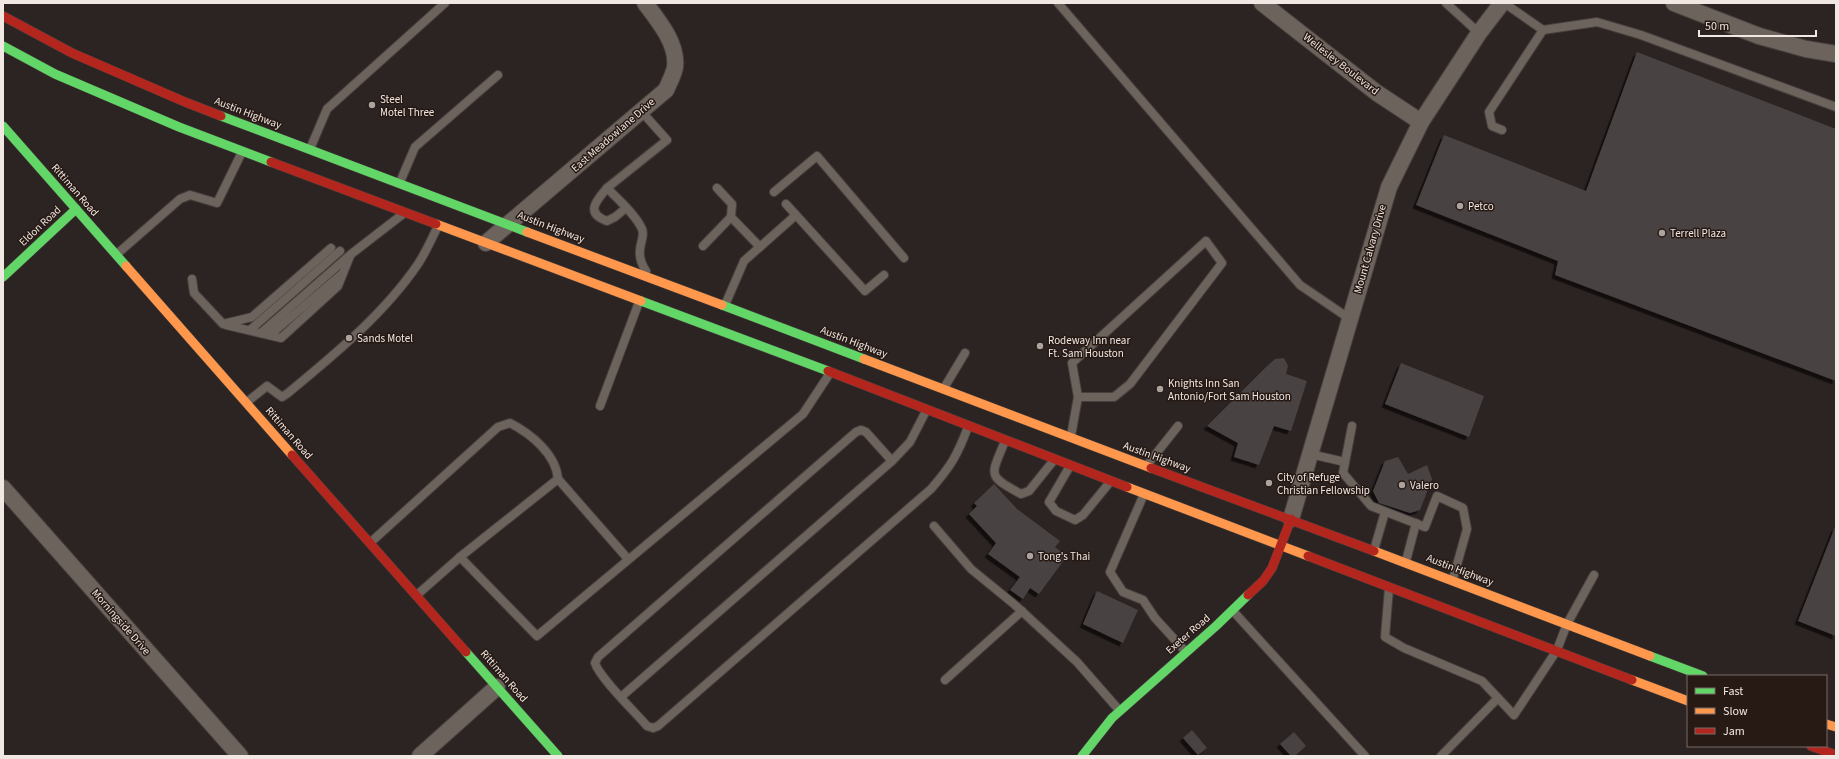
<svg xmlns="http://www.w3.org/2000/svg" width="1839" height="759" viewBox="0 0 1839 759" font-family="'Source Sans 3',sans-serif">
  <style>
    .building { fill: #494242; filter: url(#shadow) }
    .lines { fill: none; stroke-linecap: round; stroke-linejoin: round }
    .lane-casing { stroke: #47403e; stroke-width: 10 }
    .street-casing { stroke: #47403e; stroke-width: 18 }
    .fast-casing { stroke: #47403e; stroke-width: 10 }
    .slow-casing { stroke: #47403e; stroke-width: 10 }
    .jam-casing { stroke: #47403e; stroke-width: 10 }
    .lane { stroke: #6d635d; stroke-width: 8 }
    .street { stroke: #6d635d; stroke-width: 16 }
    .fast { stroke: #63d668; stroke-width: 9 }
    .slow { stroke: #ff974d; stroke-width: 9 }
    .jam { stroke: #b3261e; stroke-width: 9 }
    .poi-dot { fill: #aca39f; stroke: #271913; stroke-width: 1.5 }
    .labels { text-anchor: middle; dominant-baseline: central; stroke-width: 3; stroke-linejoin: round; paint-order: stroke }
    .street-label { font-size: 11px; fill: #f1e7e3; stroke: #271913 }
    .poi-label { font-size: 11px; fill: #f1e7e3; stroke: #271913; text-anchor: start }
  </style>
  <defs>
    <filter id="shadow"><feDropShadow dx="-3.5" dy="3.5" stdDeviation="0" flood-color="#0009"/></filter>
  </defs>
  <rect width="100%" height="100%" fill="#2c2422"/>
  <g class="building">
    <path d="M1637 52 1836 129V381L1555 275 1558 261 1416 205 1444 135 1586 191Z"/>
    <path d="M1284 358 1288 366 1286 374 1307 381 1291 431 1274 426 1259 465 1234 457 1238 443 1207 426 1266 367 1275 359Z"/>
    <path d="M1401 363 1484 396 1469 437 1385 404Z"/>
    <path d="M1398 457 1408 474 1427 465 1432 479 1420 510 1410 513 1379 503 1373 491 1385 461Z"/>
    <path d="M994 484 1017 509 1060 541 1055 547 1067 556 1039 594 1030 588 1023 599 1010 590 1020 577 988 554 996 543 969 514 977 506 974 503Z"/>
    <path d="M1835 527H1836V636L1798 621Z"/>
    <path d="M1097 591 1138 610 1123 643 1083 624Z"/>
    <path d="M1192 730 1207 748 1198 755 1183 738Z"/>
    <path d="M1294 732 1306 746 1295 756H1291L1280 744Z"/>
  </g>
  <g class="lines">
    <defs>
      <g id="lane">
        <path d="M1058 3 1300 285 1350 319"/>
        <path d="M1446 3 1479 33"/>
        <path d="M1504 3 1543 30 1597 22 1641 35 1836 107"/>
        <path d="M641 111 667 140 607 188C618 199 636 215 642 229 645 236 640 243 640 250 639 258 642 265 646 271"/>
        <path d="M1502 130 1492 126 1489 112 1543 30"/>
        <path d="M310 149 327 109 445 3"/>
        <path d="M400 182 415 147 498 75"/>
        <path d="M607 188C597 200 584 213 607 221L615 217 626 208"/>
        <path d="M717 188 732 204 731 217"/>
        <path d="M774 192 817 156 904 258"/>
        <path d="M786 204 796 215"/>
        <path d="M703 246 731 217 760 247"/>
        <path d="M117 254 180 199 190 195 217 203 242 152"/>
        <path d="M192 279 194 293 223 324 252 317 331 248"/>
        <path d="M725 305 744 261 796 215 865 291 884 275"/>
        <path d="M226 325 281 338 338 286 350 256"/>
        <path d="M250 330 340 251"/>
        <path d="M261 333 350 255 403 214"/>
        <path d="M270 335 343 273"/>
        <path d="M944 388 965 353"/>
        <path d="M247 402 267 386 282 397 288 393C334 355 384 314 418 264 426 252 432 238 438 226"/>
        <path d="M600 406 639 302"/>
        <path d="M1352 426 1343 473 1371 506 1425 527 1437 496 1463 508 1467 529 1453 579"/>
        <path d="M1071 436 1078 397 1072 363 1206 241 1222 263 1130 384 1114 397H1078"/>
        <path d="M1005 441C991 476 986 475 1021 494L1029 491 1054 460"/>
        <path d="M1310 454 1345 462"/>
        <path d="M892 461 910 442 926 411"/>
        <path d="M1147 465 1178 426"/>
        <path d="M1070 466 1049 502 1056 511 1075 520 1083 515 1110 482"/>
        <path d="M558 479 628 559"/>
        <path d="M1144 494 1110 572 1123 592 1143 600 1155 618 1186 652"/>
        <path d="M934 526 971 569 1015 605 1077 662 1119 710"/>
        <path d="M371 542 498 427 510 423C531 434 556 454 558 479L460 557"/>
        <path d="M1374 550 1385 512"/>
        <path d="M1406 561 1416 523"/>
        <path d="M1389 588 1385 637 1404 648 1482 681 1514 715 1557 650 1567 624 1594 575"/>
        <path d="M418 594 460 557 537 636 803 414 830 373"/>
        <path d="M1233 611 1365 756"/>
        <path d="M945 680 1022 611"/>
        <path d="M621 697 892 461 866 432 861 430 856 432 598 657 595 663C599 677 635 712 647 726L653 728 658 726 931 489C951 466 957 456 968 427"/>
        <path d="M1441 756 1498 698"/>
      </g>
      <g id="street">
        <path d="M1262 3 1377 93 1421 122"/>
        <path d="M1674 3 1759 36 1806 49 1836 54"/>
        <path d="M486 243 666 90C669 83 674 74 675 67 678 44 658 20 645 3"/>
        <path d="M3 488 240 756"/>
        <path d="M1291 519 1389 187 1421 122 1479 33 1502 3"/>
        <path d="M420 756 497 687"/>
      </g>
      <g id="fast">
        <path d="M3 46 55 74 179 127 271 162"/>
        <path d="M221 116 527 232"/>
        <path d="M3 126 126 266"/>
        <path d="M3 277 76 209"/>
        <path d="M641 301 828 371"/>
        <path d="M722 305 864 359"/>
        <path d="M466 652 558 756"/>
        <path d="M1650 656 1703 676"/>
        <path d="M1082 756 1112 718 1216 626 1248 595"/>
      </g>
      <g id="slow">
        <path d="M436 224 641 301"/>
        <path d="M527 232 722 305"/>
        <path d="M126 266 292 455"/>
        <path d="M864 359 1151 468"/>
        <path d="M1127 487 1308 556"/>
        <path d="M1374 551 1650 656"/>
        <path d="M1632 680 1688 701"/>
        <path d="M1826 724 1836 727"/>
      </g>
      <g id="jam">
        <path d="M3 16 72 53 185 102 221 116"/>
        <path d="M271 162 436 224"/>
        <path d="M828 371 1127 487"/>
        <path d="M292 455 466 652"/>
        <path d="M1151 468 1374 551"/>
        <path d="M1308 556 1632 680"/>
        <path d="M1248 595 1263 581 1272 568 1291 519"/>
        <path d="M1811 746 1836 755"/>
      </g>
    </defs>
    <use href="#lane" class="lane-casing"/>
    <use href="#street" class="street-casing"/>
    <use href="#fast" class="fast-casing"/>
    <use href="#slow" class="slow-casing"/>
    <use href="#jam" class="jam-casing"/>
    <use href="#lane" class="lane"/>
    <use href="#street" class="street"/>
    <use href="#fast" class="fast"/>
    <use href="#slow" class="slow"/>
    <use href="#jam" class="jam"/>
  </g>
  <g class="poi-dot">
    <circle cx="372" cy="105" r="4"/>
    <circle cx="1460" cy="206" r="4"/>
    <circle cx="1662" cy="233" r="4"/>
    <circle cx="349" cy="338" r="4"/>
    <circle cx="1040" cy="346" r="4"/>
    <circle cx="1160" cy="389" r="4"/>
    <circle cx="1269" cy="483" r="4"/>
    <circle cx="1402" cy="485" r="4"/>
    <circle cx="1030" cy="556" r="4"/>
  </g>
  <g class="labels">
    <g class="street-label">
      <text transform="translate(1341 64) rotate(38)">Wellesley Boulevard</text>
      <text transform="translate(248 113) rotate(21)">Austin Highway</text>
      <text transform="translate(613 135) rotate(-41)">East Meadowlane Drive</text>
      <text transform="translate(75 190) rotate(49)">Rittiman Road</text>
      <text transform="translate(40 226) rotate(-43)">Eldon Road</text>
      <text transform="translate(551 227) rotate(21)">Austin Highway</text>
      <text transform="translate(1370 249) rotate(-74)">Mount Calvary Drive</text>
      <text transform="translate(854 342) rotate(21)">Austin Highway</text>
      <text transform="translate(289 433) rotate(49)">Rittiman Road</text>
      <text transform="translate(1157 457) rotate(20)">Austin Highway</text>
      <text transform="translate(1460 570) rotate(21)">Austin Highway</text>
      <text transform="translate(121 622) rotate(49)">Morningside Drive</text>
      <text transform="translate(1188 634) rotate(-41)">Exeter Road</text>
      <text transform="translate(504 676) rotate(49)">Rittiman Road</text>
    </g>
    <g class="poi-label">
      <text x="380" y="99">Steel<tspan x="380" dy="13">Motel Three</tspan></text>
      <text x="1468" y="206">Petco</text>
      <text x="1670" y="233">Terrell Plaza</text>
      <text x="357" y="338">Sands Motel</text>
      <text x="1048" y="340">Rodeway Inn near<tspan x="1048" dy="13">Ft. Sam Houston</tspan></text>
      <text x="1168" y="383">Knights Inn San<tspan x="1168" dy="13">Antonio/Fort Sam Houston</tspan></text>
      <text x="1277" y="477">City of Refuge<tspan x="1277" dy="13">Christian Fellowship</tspan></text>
      <text x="1410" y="485">Valero</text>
      <text x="1038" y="556">Tong's Thai</text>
    </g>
  </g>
  <rect width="1839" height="759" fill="none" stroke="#f1e7e3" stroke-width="8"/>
  <rect x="1687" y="675" width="140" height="72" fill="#271913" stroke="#786b66"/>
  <rect x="1695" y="688" width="20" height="6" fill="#63d668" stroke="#786b66"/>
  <text x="1723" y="695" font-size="12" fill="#f1e7e3">Fast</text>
  <rect x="1695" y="708" width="20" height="6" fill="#ff974d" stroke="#786b66"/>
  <text x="1723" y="715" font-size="12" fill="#f1e7e3">Slow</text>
  <rect x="1695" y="728" width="20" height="6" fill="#b3261e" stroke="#786b66"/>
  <text x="1723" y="735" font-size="12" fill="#f1e7e3">Jam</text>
  <path d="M1699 30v6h117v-6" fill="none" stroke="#f1e7e3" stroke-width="2"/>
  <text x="1705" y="30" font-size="12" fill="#f1e7e3" stroke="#271913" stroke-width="3" paint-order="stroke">50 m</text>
</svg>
